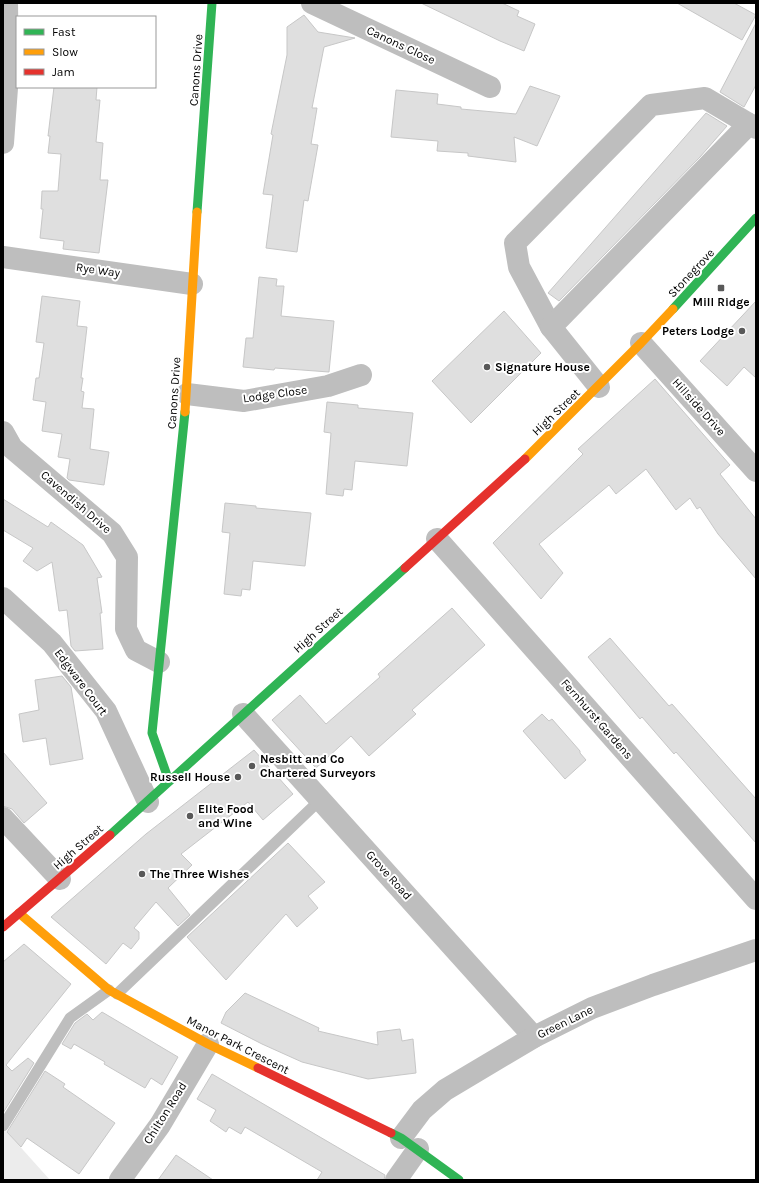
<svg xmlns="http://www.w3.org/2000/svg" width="759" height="1183" viewBox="0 0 759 1183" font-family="Karla,sans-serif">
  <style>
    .green { fill: #ececec }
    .building { fill: #dfdfdf; stroke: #c7c7c7 }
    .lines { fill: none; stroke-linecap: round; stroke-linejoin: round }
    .lane { stroke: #bebebe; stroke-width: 11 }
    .street { stroke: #bebebe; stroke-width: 22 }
    .fast { stroke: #30b455; stroke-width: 9 }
    .slow { stroke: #ff9f0a; stroke-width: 9 }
    .jam { stroke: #e5322d; stroke-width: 9 }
    .poi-dot { fill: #595959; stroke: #fff; stroke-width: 1.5 }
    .labels { text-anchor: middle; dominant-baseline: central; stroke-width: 4; stroke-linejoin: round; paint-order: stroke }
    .street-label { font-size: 12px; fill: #000; stroke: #fff }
    .poi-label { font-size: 12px; font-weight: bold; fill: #000; stroke: #fff; text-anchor: start }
  </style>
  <rect width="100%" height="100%" fill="#fff"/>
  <path class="green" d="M6 1131 50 1180H3V1132Z"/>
  <g class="building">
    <path d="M421 3H502L519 11 517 16 535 24 524 51 500 41Z"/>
    <path d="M677 3H734L756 15 742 40Z"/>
    <path d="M304 15 318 32 355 38 324 47 312 108H317L311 144 318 145 308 201 304 200 297 252 266 248 273 195 263 194 273 135 271 134 287 55V27Z"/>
    <path d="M756 23V85L744 107 720 92Z"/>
    <path d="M530 86 560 96 537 146 514 137 516 162 468 156V153L437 151 438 141 391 137 396 90 438 94 437 104 461 107V109L516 114Z"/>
    <path d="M54 87H97L96 100H100L96 142 103 143 100 180H108L99 253 63 249 64 241 40 238 43 209H41L42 191H58L61 154 48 153 50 136H48Z"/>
    <path d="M706 113 727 126 700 157 559 301 548 293Z"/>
    <path d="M259 277 277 279 276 286H284L281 316 334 321 329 372 275 368 274 370 243 367 246 338H253Z"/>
    <path d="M42 296 80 301 77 326 87 327 81 378H83L81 391 84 392 82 408 94 409 90 449 109 452 104 485 69 480 67 478 70 459 58 457 62 434 42 431 46 402 33 400 36 378H39L44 343 36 342Z"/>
    <path d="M756 301V378L744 367 727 386 700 361Z"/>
    <path d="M504 311 541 353 471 423 432 381Z"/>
    <path d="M655 379 730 465 720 474 756 519V579L718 534 700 507 697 509 690 498 676 510 646 469 616 494 609 485 539 544 563 573 541 599 493 543 583 454 578 449Z"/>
    <path d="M327 402 358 405V408L413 413 407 466 355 461 352 490 344 489 343 496 326 494 331 433 324 432Z"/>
    <path d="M3 499 48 527 51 522 83 545 102 577 97 578 102 613H100L103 649 75 651 71 646 67 610 59 611 52 562 37 571 23 561 33 548 3 530Z"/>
    <path d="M225 503 256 506V508L311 513 305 566 253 561 250 590 242 589 241 596 224 594 230 533 222 532Z"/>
    <path d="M452 608 485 645 412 710 416 714 369 756 351 736 316 768 272 720 300 695 326 724 380 677 378 674Z"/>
    <path d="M610 638 669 706 672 704 756 799V843L676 752 674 754 642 717 640 719 588 657Z"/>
    <path d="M62 676 71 687 83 759 50 765 46 738 23 742 19 714 39 710 35 680Z"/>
    <path d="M542 714 549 721 552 719 580 751V753L586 760 565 779 523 731Z"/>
    <path d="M254 750 293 794 263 820 248 802 181 854 192 865 168 888 190 915 178 926 156 902 134 928 139 932V939L131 949 123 943 106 964 51 917 146 834Z"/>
    <path d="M3 752 47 803 24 823 12 809 3 806Z"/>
    <path d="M288 843 325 882 308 896 318 908 297 927 286 914 226 980 187 937Z"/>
    <path d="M24 944 71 984 6 1065 12 1071 28 1058 34 1063 3 1113V962Z"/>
    <path d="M245 993 319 1028 318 1031 378 1045 377 1032 400 1029 402 1041 413 1039 416 1073 368 1079 302 1062 262 1044 221 1023 226 1012Z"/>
    <path d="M102 1012 178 1057 162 1085 151 1078 145 1088 104 1064 105 1062 74 1044 71 1049 62 1044 75 1023 87 1014 93 1020Z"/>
    <path d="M45 1071 65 1084 63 1087 115 1123 79 1174 27 1138 21 1147 7 1132Z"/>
    <path d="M212 1074 385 1175 384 1180H317L322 1172 245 1127 241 1134 229 1127 226 1132 210 1121 216 1110 197 1099Z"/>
    <path d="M176 1155 213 1180H158Z"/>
  </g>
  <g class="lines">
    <g class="lane">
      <path d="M117 994 321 799"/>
      <path d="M3 1126 70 1018 109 990"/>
    </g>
    <g class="street">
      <path d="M312 3 490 87"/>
      <path d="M3 143 8 74 7 3"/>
      <path d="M3 257 192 284"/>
      <path d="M551 327 519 267 515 243 651 105 705 98 749 124"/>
      <path d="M641 343 756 471"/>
      <path d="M599 387 551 327 749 124 756 128"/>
      <path d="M187 394 244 401 328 386 361 375"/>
      <path d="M3 432 12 448 112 533 127 557 126 629 136 650 159 662"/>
      <path d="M437 539 756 899"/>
      <path d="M3 598 52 643 106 711 148 802"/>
      <path d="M243 714 534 1037"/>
      <path d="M3 818 60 879"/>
      <path d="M401 1138 422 1110 445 1090 534 1037 592 1008 653 985 756 950"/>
      <path d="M120 1180 160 1125 208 1044"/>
      <path d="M396 1180 418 1149"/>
    </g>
    <g class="fast">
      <path d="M197 212 212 3"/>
      <path d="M673 309 756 218"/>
      <path d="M169 781 152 733 185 412"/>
      <path d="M110 835 405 568"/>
      <path d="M391 1133 401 1138 459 1180"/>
    </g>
    <g class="slow">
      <path d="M185 412 197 212"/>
      <path d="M525 459 641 343 673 309"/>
      <path d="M19 913 109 990 208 1044 258 1068"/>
    </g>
    <g class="jam">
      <path d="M405 568 525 459"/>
      <path d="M3 927 110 835"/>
      <path d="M258 1068 391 1133"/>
    </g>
  </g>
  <g class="poi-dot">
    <rect x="717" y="284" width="8" height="8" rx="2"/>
    <circle cx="742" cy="331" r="4"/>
    <circle cx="487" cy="367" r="4"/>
    <circle cx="252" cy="766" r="4"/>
    <circle cx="238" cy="777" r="4"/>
    <circle cx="190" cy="816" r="4"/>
    <circle cx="142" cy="874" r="4"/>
  </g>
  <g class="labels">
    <g class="street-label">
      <text transform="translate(401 45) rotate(25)">Canons Close</text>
      <text transform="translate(196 70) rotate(-86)">Canons Drive</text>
      <text transform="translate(98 270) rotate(8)">Rye Way</text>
      <text transform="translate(691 273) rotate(-47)">Stonegrove</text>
      <text transform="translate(174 393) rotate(-86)">Canons Drive</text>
      <text transform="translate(275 394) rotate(-8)">Lodge Close</text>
      <text transform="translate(699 407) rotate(48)">Hillside Drive</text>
      <text transform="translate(556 412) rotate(-44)">High Street</text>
      <text transform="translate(76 502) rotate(41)">Cavendish Drive</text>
      <text transform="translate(318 630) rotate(-42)">High Street</text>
      <text transform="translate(81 682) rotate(53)">Edgware Court</text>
      <text transform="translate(597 719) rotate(49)">Fernhurst Gardens</text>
      <text transform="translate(78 847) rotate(-41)">High Street</text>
      <text transform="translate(389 875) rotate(48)">Grove Road</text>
      <text transform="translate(565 1022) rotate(-26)">Green Lane</text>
      <text transform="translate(238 1045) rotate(27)">Manor Park Crescent</text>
      <text transform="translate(165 1113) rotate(-58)">Chilton Road</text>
    </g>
    <g class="poi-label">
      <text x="721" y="302" text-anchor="middle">Mill Ridge</text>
      <text x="734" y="331" text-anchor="end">Peters Lodge</text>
      <text x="495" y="367">Signature House</text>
      <text x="260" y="759">Nesbitt and Co<tspan x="260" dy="14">Chartered Surveyors</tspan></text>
      <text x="230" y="777" text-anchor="end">Russell House</text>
      <text x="198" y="809">Elite Food<tspan x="198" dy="14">and Wine</tspan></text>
      <text x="150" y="874">The Three Wishes</text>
    </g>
  </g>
  <rect width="759" height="1183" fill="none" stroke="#000000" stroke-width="8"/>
  <rect x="16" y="16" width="140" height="72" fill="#ffffff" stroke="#999999"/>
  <rect x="24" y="29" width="20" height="6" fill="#30b455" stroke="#999999"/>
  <text x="52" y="36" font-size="12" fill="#000000">Fast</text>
  <rect x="24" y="49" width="20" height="6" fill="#ff9f0a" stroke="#999999"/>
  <text x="52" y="56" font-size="12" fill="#000000">Slow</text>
  <rect x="24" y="69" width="20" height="6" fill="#e5322d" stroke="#999999"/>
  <text x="52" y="76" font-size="12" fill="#000000">Jam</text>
</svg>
